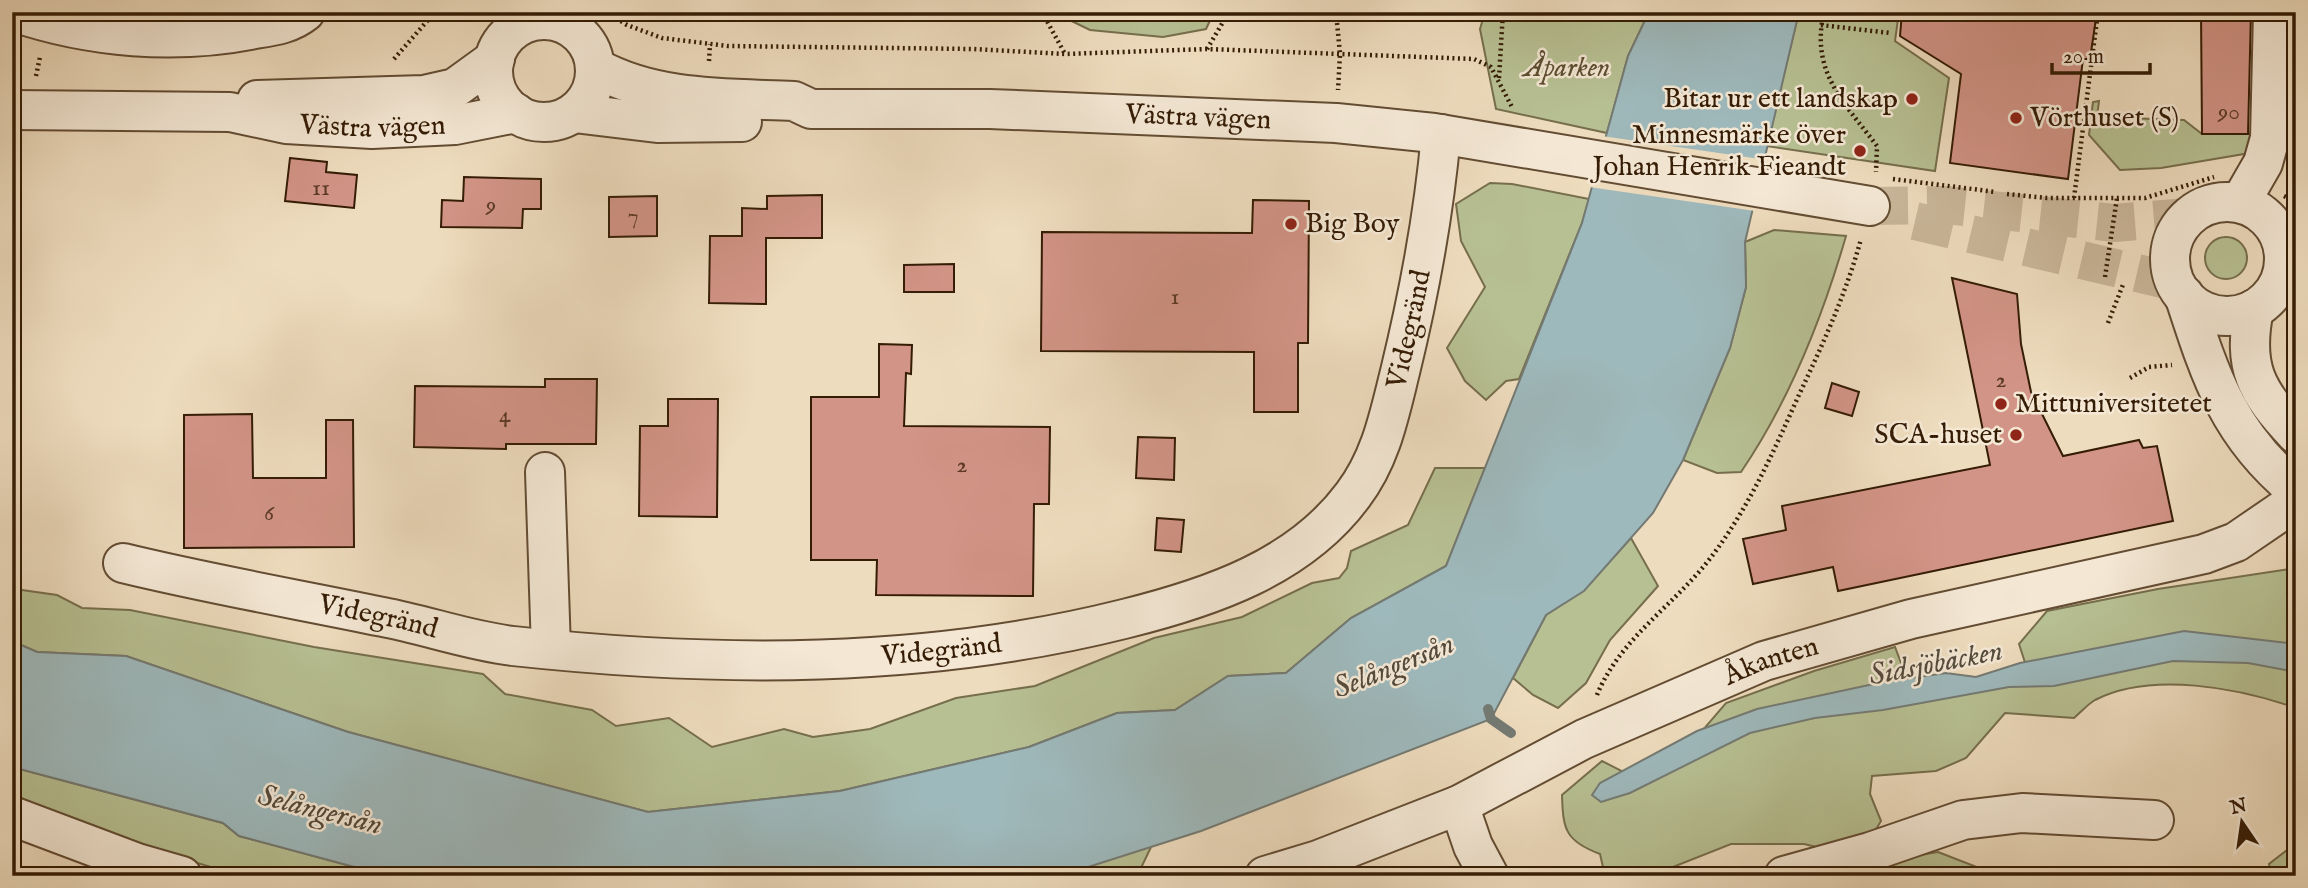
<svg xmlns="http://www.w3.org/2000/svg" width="2308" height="888" viewBox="0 0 2308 888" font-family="'IM FELL English',serif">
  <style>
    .green { fill: #b7c093; stroke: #766e4c; stroke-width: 2 }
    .water { fill: #9eb9bc; stroke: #747a73; stroke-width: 2 }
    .pier { fill: #eedcbe }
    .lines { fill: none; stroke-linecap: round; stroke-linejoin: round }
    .stream { stroke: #747a73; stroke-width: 10 }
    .building { fill: #d29486; stroke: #351c05; stroke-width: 2 }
    .minor-tunnel { stroke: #c9b699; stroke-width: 38; stroke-dasharray: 38 19; stroke-linecap: butt }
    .minor-casing { stroke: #634c33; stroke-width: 42 }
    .path { stroke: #351c05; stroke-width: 4.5; stroke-dasharray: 2 3.5; stroke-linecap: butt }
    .minor { stroke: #f4e8d5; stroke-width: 38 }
    .poi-dot { fill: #8f2418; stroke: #f4e8d5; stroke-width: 2.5 }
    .labels { text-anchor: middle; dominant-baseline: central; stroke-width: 5; stroke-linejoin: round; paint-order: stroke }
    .number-label { font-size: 24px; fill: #5c3a25 }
    .park-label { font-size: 28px; font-style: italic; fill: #5c4d30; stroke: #f4e8d5 }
    .poi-label { font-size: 28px; fill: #351c05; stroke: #f4e8d5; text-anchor: end }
    .street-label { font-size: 28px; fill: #351c05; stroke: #f4e8d5 }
    .water-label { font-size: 30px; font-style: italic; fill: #544b3c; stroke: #f4e8d5 }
  </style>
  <rect width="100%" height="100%" fill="#eedcbe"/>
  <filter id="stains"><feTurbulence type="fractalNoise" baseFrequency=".00286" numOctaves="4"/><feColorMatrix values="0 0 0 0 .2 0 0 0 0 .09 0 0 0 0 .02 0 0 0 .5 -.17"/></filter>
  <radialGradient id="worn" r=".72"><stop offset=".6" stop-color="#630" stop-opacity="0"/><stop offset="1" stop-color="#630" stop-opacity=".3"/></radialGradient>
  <g class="green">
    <path d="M1053 12H1214L1206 29 1163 37 1090 30Z"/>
    <path d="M1485 12H1649L1628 56 1607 133 1496 109 1480 29Z"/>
    <path d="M1799 12H1899L1895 41 1949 78 1935 171 1766 146Z"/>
    <path d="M2099 101 2097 117 2184 120 2202 134 2256 133 2255 147 2244 154 2161 168 2120 170 2089 135 2093 102Z"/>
    <path d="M1490 183 1512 184 1589 199 1582 223 1519 379 1506 381 1486 400 1465 381 1447 348 1485 287 1461 241 1456 204Z"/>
    <path d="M1774 230 1846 236C1822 319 1790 400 1741 472L1717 473 1683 460 1730 348 1746 287 1745 242Z"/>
    <circle cx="2226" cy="258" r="21"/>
    <path d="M1435 468H1485L1446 566 1351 618 1286 673 1228 676 1175 710 1117 713 1029 747 840 791 648 812 348 732 126 656 37 652 12 641V584L15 589 57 595 82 608 130 610 314 647 483 674 505 694 592 710 616 726 669 718 712 747 784 729 813 737 870 729 956 698 1035 686 1154 638 1242 617 1312 583 1339 578 1347 568 1351 551 1408 525Z"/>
    <path d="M1631 538 1658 586 1610 640 1586 683 1558 708 1533 695 1513 678 1546 615 1584 590Z"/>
    <path d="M2296 568V708C2239 688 2151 671 2095 700 2088 704 2081 712 2074 718L2005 713 1966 758 1936 771 1872 776 1870 794 1881 821 1869 841 1833 851 1804 844H1731L1673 867 1605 876 1600 854C1565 841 1563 829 1562 795L1602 761 1637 779 1678 759 1726 703 1814 671 1895 647 1915 700 2031 681 2019 644 2047 611 2158 589Z"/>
    <path d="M12 767 223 823 239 836 388 876H241L12 808Z"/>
    <path d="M2296 843V876H2271L2269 864Z"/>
    <path d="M1152 845 1141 868 1133 876H1060Z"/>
    <path d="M1938 852 1987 871 1989 876H1865L1876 862Z"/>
  </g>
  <g class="water">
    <path d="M1649 12H1799L1745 242 1746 287 1730 348 1683 460 1653 513 1584 591 1546 615 1491 719 1201 831 1060 876H388L239 836 223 823 12 767V641L37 652 126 656 348 732 648 812 840 791 1029 747 1117 713 1175 710 1228 676 1286 673 1351 618 1446 566 1582 223 1628 56Z"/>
    <path d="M2184 631 2296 644V672L2248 663 2173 661 2054 686 2009 687 1883 710 1815 718 1750 733 1630 793 1601 802 1592 795 1600 783 1697 731 1757 709 1883 682 1946 673 1976 677 2020 663Z"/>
  </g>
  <path class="pier" d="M1602 136 1767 160 1755 211 1589 187Z"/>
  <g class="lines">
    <path class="stream" d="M1488 709 1491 719 1511 733"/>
  </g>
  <g class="building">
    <path d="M1902 12H2097L2090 59H2083L2068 179 1950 163 1961 74 1900 36Z"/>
    <path d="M2201 12H2251L2248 134H2202Z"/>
    <path d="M290 158 327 162 326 172 357 175 354 208 285 201Z"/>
    <path d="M464 177 541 179V209H523L522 228 441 227 442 200 463 201Z"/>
    <path d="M822 195V238H766V304L709 303 710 236H742V208L767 209V196Z"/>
    <path d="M657 196V236L609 237V197Z"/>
    <path d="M1253 200 1309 201 1308 343H1298V412H1254V352L1041 351 1042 232 1252 233Z"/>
    <path d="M954 264V292H904V265Z"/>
    <path d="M1952 278 2017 294 2021 344 2031 392 2063 456 2139 440 2143 448 2157 446 2173 521 1838 591 1833 567 1753 584 1743 539 1786 530 1782 506 1990 465Z"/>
    <path d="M879 344 912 345 911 374 906 373 904 426 1050 427 1049 504H1034L1033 596 876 595 877 560H811V397H879Z"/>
    <path d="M545 379H597L596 444H506V449L414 447 415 386 545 387Z"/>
    <path d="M1832 383 1859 392 1852 416 1825 408Z"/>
    <path d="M668 399H718L717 517 639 516 640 426H668Z"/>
    <path d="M252 414 253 478H326V420H353L354 547 184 548V415Z"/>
    <path d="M1138 437 1175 438 1174 480 1136 478Z"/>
    <path d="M1157 518 1184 520 1181 552 1155 550Z"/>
  </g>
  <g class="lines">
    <g class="minor-tunnel">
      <path d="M1870 206 1946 205 2114 223 2188 217"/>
      <path d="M1915 221 2175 282"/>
    </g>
    <defs>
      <g id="minor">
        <path d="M14 12C90 38 176 45 255 29 274 26 290 24 305 12"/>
        <circle cx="544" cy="71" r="51"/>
        <path id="s1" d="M596 68C656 101 726 98 794 101L811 109H990L1336 123 1434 133 1870 206"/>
        <path d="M257 100 424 95 455 88 495 59"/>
        <path id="s2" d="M12 110 230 112 286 124 372 129 455 125 516 113"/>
        <path d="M574 113 657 123 742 122"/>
        <circle cx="2227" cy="259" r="57"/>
        <path d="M2240 203 2263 163 2270 138 2273 12"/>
        <path d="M2184 295C2210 375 2228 434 2296 490"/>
        <path d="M2254 309C2242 368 2256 391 2296 434"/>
        <path d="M545 472 551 649"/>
        <path id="s3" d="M123 563C209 584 296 599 383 617 426 625 469 641 513 646 717 668 924 669 1124 619 1209 598 1299 568 1353 495 1381 458 1389 416 1400 372 1419 294 1434 214 1441 134"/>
        <path d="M1459 805 1473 846 1489 876"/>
        <path d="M12 816 137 863 182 876"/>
        <path id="s4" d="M1265 876 1318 860 1459 805 1584 739 1764 661 1911 619 2204 554 2236 542 2296 501"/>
        <path d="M1784 876 1870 852 1963 820 2022 813 2154 820"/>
      </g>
    </defs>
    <use href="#minor" class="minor-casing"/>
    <g class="path">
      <path d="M607 12 627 25 662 38 728 46 973 49 1065 54 1207 49 1474 59 1491 67 1513 109"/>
      <path d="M1042 12 1065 54"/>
      <path d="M1336 12 1340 54 1338 90"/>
      <path d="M1824 12C1810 72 1844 102 1877 146L1876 172"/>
      <path d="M338 15 354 12"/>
      <path d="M1821 25 1890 33"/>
      <path d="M1207 49 1229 12"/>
      <path d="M394 59 435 12"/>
      <path d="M709 61 710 44"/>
      <path d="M36 76 40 57"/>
      <path d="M1499 78 1503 12"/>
      <path d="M1893 179 1996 192"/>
      <path d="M2007 194 2047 198H2145L2214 177"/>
      <path d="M2284 196 2296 202"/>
      <path d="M2074 198 2098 12"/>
      <path d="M2105 277 2117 198"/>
      <path d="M2108 323 2124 282"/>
      <path d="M2130 378 2149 367 2172 365"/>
      <path d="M1597 695C1620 638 1676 604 1712 556 1749 507 1773 453 1798 397 1822 346 1846 294 1861 239"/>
    </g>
    <use href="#minor" class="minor"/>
  </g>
  <g class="poi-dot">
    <circle cx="1912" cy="99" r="7"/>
    <circle cx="2016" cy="118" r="7"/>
    <circle cx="1860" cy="151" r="7"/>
    <circle cx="1291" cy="224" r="7"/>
    <circle cx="2001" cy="404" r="7"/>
    <circle cx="2016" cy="435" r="7"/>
  </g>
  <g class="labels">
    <g class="number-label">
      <text x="2229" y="112">90</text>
      <text x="321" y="188">11</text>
      <text x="491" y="205">9</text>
      <text x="633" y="216">7</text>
      <text x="1175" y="297">1</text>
      <text x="2001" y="380">2</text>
      <text x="505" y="415">4</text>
      <text x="962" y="465">2</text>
      <text x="269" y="513">6</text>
    </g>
    <g class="park-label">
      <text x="1567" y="68">Åparken</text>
    </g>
    <g class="poi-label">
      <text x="1898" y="99">Bitar ur ett landskap</text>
      <text x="2030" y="118" text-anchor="start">Vörthuset (S)</text>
      <text x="1846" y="135">Minnesmärke över<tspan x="1846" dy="32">Johan Henrik Fieandt</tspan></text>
      <text x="1305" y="224" text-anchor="start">Big Boy</text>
      <text x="2015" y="404" text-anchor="start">Mittuniversitetet</text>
      <text x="2002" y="435">SCA-huset</text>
    </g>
    <g class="street-label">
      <text stroke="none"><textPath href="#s1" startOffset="609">Västra vägen</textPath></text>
      <text stroke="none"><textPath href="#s2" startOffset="362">Västra vägen</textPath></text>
      <text stroke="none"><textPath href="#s3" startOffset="1456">Videgränd</textPath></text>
      <text stroke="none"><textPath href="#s3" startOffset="261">Videgränd</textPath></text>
      <text stroke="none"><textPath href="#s3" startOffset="828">Videgränd</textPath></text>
      <text stroke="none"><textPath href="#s4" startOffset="551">Åkanten</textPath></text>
    </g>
    <g class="water-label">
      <text transform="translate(1936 664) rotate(-11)">Sidsjöbäcken</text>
      <text transform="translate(1394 667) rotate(-22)">Selångersån</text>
      <text transform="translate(320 811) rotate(14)">Selångersån</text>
    </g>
  </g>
  <rect width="2308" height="888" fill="none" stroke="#eedcbe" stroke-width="42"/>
  <rect x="14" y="14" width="2280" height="860" fill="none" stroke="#351c05" stroke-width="3.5"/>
  <rect x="21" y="21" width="2266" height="846" fill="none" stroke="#351c05" stroke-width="2"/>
  <g transform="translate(2242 822) rotate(347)" stroke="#f4e8d5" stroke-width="5" paint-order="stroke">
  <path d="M0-5L12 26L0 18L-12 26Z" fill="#351c05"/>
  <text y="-10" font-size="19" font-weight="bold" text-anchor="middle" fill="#351c05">N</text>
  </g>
  <path d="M2052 63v10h98v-10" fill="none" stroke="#351c05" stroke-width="3.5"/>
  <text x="2063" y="63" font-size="21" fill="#351c05" stroke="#f4e8d5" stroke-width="5" paint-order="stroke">20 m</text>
  <rect width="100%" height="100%" filter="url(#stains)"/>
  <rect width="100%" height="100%" fill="url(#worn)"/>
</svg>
